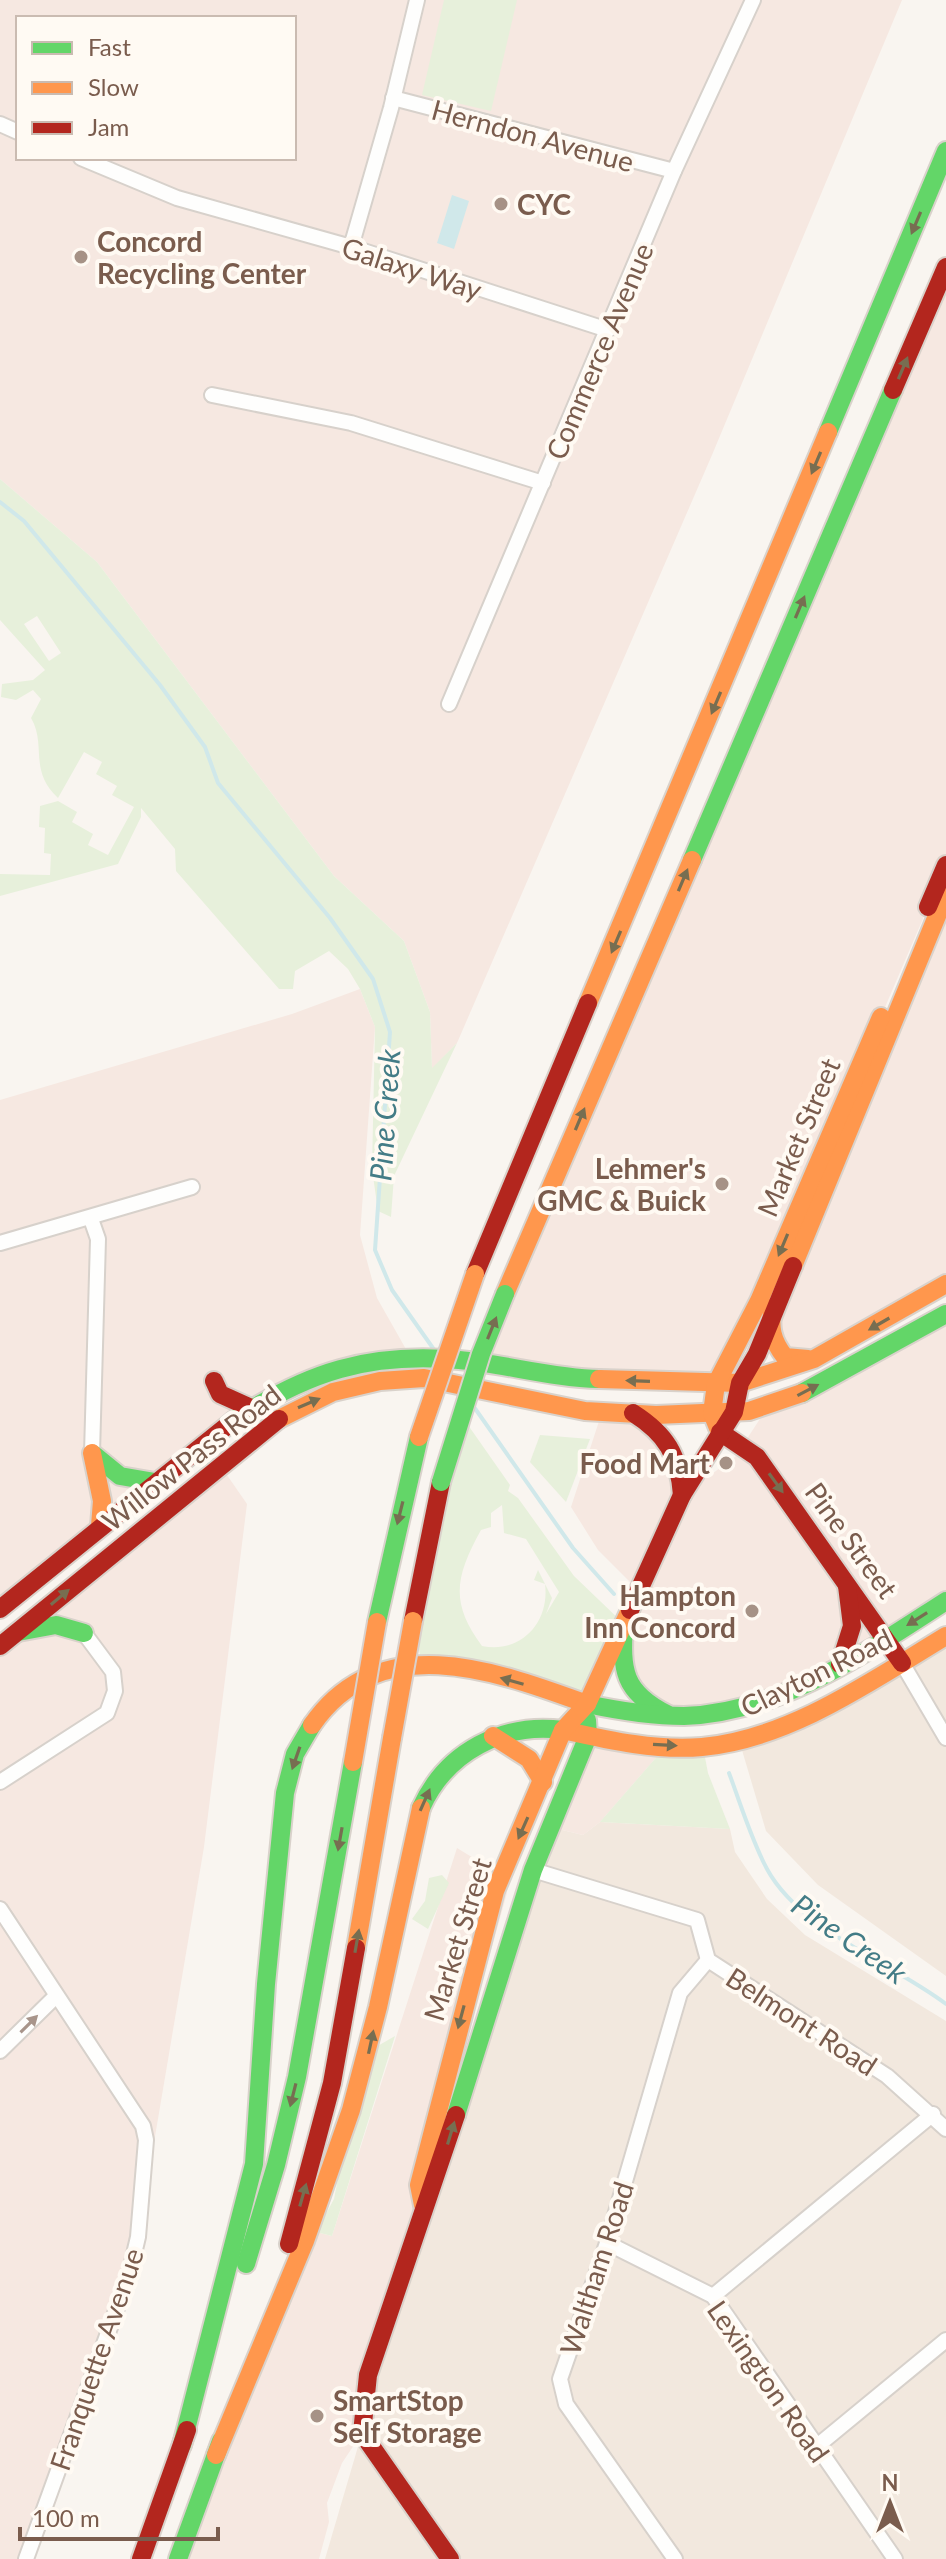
<svg xmlns="http://www.w3.org/2000/svg" width="946" height="2559" viewBox="0 0 946 2559" font-family="Lato,sans-serif">
  <style>
    .residential { fill: #f2e8de }
    .commercial { fill: #f6e8e1; fill-rule: evenodd }
    .green { fill: #e7f0db; fill-rule: evenodd }
    .water { fill: #d0e8ea }
    .lines { fill: none; stroke-linecap: round; stroke-linejoin: round }
    .stream { stroke: #d0e8ea; stroke-width: 4 }
    .street-casing { stroke: #d7d1cb; stroke-width: 18 }
    .fast-casing { stroke: #d9d2cb; stroke-width: 22 }
    .slow-casing { stroke: #d9d2cb; stroke-width: 22 }
    .jam-casing { stroke: #d9d2cb; stroke-width: 22 }
    .street { stroke: #fefefd; stroke-width: 14 }
    .fast { stroke: #63d668; stroke-width: 18 }
    .slow { stroke: #ff974d; stroke-width: 18 }
    .jam { stroke: #b3261e; stroke-width: 18 }
    .fast-bridge-casing { stroke: #dad1cc; stroke-width: 22; stroke-linecap: butt }
    .slow-bridge-casing { stroke: #dad1cc; stroke-width: 22; stroke-linecap: butt }
    .fast-bridge { stroke: #63d668; stroke-width: 18 }
    .slow-bridge { stroke: #ff974d; stroke-width: 18 }
    .oneway { fill: #776e51 }
    .oneway2 { fill: #a8958b }
    .poi-dot { fill: #a69286; stroke: #fffaf3; stroke-width: 3 }
    .labels { text-anchor: middle; dominant-baseline: central; stroke-width: 8; stroke-linejoin: round; paint-order: stroke }
    .street-label { font-size: 28px; fill: #7a5c4d; stroke: #fffaf3 }
    .poi-label { font-size: 28px; font-weight: bold; fill: #7a5c4d; stroke: #fffaf3; text-anchor: start }
    .water-label { font-size: 30px; font-style: italic; fill: #437c86; stroke: #fffaf3 }
  </style>
  <rect width="100%" height="100%" fill="#f9f5f0"/>
  <g class="residential">
    <path d="M946 1636V1976L818 1885 766 1831 739 1740Z"/>
    <path d="M600 1822 730 1829 735 1852 767 1899 805 1935 946 2021V2559H325L362 2433 363 2402 550 1827 583 1835Z"/>
  </g>
  <g class="commercial">
    <path d="M0 0H902L712 455 457 1043 432 1069 430 1012 404 941 334 876 97 562 0 479ZM18 18H294V158H18Z"/>
    <path d="M946 267V865L759 1301 716 1384 586 1379 481 1354Z"/>
    <path d="M946 894V1285L850 1341 785 1357 773 1307Z"/>
    <path d="M360 989 375 1027 360 1235 377 1298 411 1358 282 1389 0 1609V1100L292 1014Z"/>
    <path d="M946 1317V1601L758 1704 639 1707 628 1664 639 1591 598 1550 571 1507 602 1412 632 1413 667 1448 683 1495 735 1457 769 1405Z"/>
    <path d="M220 1465 247 1504 204 1847 138 2237 26 2559H0V1646Z"/>
    <path d="M588 1736 667 1745 600 1822 583 1835 550 1827Z"/>
    <path d="M457 1848 475 1859 507 1893 397 2289 362 2433 342 2463 327 2503 329 2522 319 2559H179L316 2232 332 2236Z"/>
  </g>
  <g class="green">
    <path d="M444 0H517L491 111 422 95Z"/>
    <path d="M0 479 97 562 334 876 404 941 430 1012 432 1068 457 1043 394 1176 391 1217 378 1211 372 1169 375 1027 360 989 348 969 329 951 295 971 293 989H279L176 871 175 849 141 808V817L118 864 0 896V874L50 875 51 854 44 853 45 828 39 827 40 806 58 801 77 812 72 822 93 834 88 845 108 855 134 807 112 795 117 786 96 774 102 762 84 752 58 798C28 770 47 745 31 718L41 699 33 690 16 700 1 697 2 684 33 680 45 670 0 620ZM37 616 61 653 49 661 24 624Z"/>
    <path d="M461 1415 510 1485 508 1491 518 1498 574 1576 624 1624 587 1704 422 1664 413 1621ZM502 1505 504 1533 526 1539 559 1592 546 1614 552 1598 538 1570 534 1580 545 1584C550 1622 521 1654 482 1646 450 1603 455 1577 481 1530L491 1527V1513Z"/>
    <path d="M540 1435 590 1439 566 1502 530 1462Z"/>
    <path d="M667 1745 703 1747 708 1773 730 1829 600 1822Z"/>
    <path d="M442 1875 449 1883 428 1929 412 1919 425 1901 429 1878Z"/>
    <path d="M395 2036 332 2236 316 2232 334 2199 351 2112 369 2051Z"/>
  </g>
  <path class="water" d="M452 195 469 201 454 249 437 243Z"/>
  <g class="lines">
    <g class="stream">
      <path d="M0 502 24 521 160 685 205 747 218 783 330 918 373 979 390 1032 375 1250 392 1290 435 1351"/>
      <path d="M474 1407 573 1548 614 1594"/>
      <path d="M729 1773C741 1805 751 1839 767 1869 800 1930 892 1963 946 2004"/>
    </g>
    <defs>
      <g id="street">
        <path d="M393 98 674 171"/>
        <path d="M0 124 18 132"/>
        <path d="M81 158 177 198 351 247 608 330"/>
        <path d="M351 247 391 108 417 0"/>
        <path d="M212 395 351 423 543 483"/>
        <path d="M449 704 674 171 753 0"/>
        <path d="M91 1219 98 1239 92 1453"/>
        <path d="M0 1243 192 1187"/>
        <path d="M902 1663 946 1738"/>
        <path d="M0 1782 107 1713 115 1691 113 1672 84 1633"/>
        <path d="M533 1870 697 1920 708 1960 887 2076 946 2129"/>
        <path d="M0 1909 143 2126 146 2140 138 2237 129 2275 26 2559"/>
        <path d="M0 2051 56 1996"/>
        <path d="M607 2243 713 2296 895 2559"/>
        <path d="M713 2296 933 2114"/>
        <path d="M816 2447 946 2340"/>
        <path d="M675 2559 566 2404 560 2379 607 2243 680 1993 708 1960"/>
      </g>
      <g id="fast">
        <path d="M828 432 946 151"/>
        <path d="M692 860 893 390"/>
        <path d="M802 1393 946 1314"/>
        <path d="M233 1421C307 1372 369 1352 459 1360 506 1364 552 1378 599 1379"/>
        <path d="M93 1454 120 1476 155 1482"/>
        <path d="M377 1622 419 1437"/>
        <path d="M624 1624C621 1670 623 1692 667 1714"/>
        <path d="M18 1632 56 1625 84 1633"/>
        <path d="M587 1704C620 1711 651 1716 684 1716 781 1713 868 1651 946 1601"/>
        <path d="M421 1808C446 1752 503 1722 563 1730"/>
        <path d="M456 2115 533 1870 588 1736 587 1720"/>
        <path d="M246 2264 276 2165 297 2077 353 1762"/>
        <path d="M182 2445 254 2164 266 1984 285 1793 295 1754 312 1725"/>
        <path d="M178 2559 221 2441"/>
      </g>
      <g id="slow">
        <path d="M588 1003 828 432"/>
        <path d="M793 1266 946 894"/>
        <path d="M505 1294 692 860"/>
        <path d="M773 1307C769 1327 772 1341 785 1357L808 1359"/>
        <path d="M599 1379 740 1383 814 1359 946 1284"/>
        <path d="M279 1419 333 1392 380 1381 424 1378 585 1411 656 1415 749 1411 802 1393"/>
        <path d="M718 1428 712 1413 716 1384 759 1301 881 1017"/>
        <path d="M92 1453 102 1501 100 1526"/>
        <path d="M312 1725C380 1627 496 1671 587 1704"/>
        <path d="M563 1730C608 1740 656 1751 702 1747 790 1739 873 1680 946 1636"/>
        <path d="M493 1736 529 1759 543 1782"/>
        <path d="M356 1948 392 1738"/>
        <path d="M423 2205 419 2185 495 1891 563 1730 587 1704 630 1610"/>
        <path d="M216 2455 305 2241 351 2110 378 2007 421 1808"/>
      </g>
      <g id="jam">
        <path d="M893 390 946 267"/>
        <path d="M928 907 946 865"/>
        <path d="M475 1274 588 1003"/>
        <path d="M214 1381 220 1394 251 1408"/>
        <path d="M633 1413C666 1434 679 1455 682 1495"/>
        <path d="M720 1432 757 1457 902 1663"/>
        <path d="M0 1609 233 1421"/>
        <path d="M630 1610 682 1495 734 1412 740 1383 757 1354 793 1266"/>
        <path d="M413 1621 441 1482"/>
        <path d="M0 1646 279 1419"/>
        <path d="M840 1664 852 1626 847 1586"/>
        <path d="M289 2244 332 2083 356 1948"/>
        <path d="M141 2559 187 2430"/>
        <path d="M450 2559 362 2433 368 2375 456 2115"/>
      </g>
    </defs>
    <use href="#street" class="street-casing"/>
    <use href="#fast" class="fast-casing"/>
    <use href="#slow" class="slow-casing"/>
    <use href="#jam" class="jam-casing"/>
    <use href="#street" class="street"/>
    <use href="#fast" class="fast"/>
    <use href="#slow" class="slow"/>
    <use href="#jam" class="jam"/>
    <defs>
      <path id="fast-bridge" d="M441 1482 481 1354 505 1294"/>
      <g id="slow-bridge">
        <path d="M419 1437 475 1274"/>
        <path d="M392 1738 413 1621"/>
        <path d="M353 1762 377 1622"/>
      </g>
    </defs>
    <use href="#fast-bridge" class="fast-bridge-casing"/>
    <use href="#slow-bridge" class="slow-bridge-casing"/>
    <use href="#fast-bridge" class="fast-bridge"/>
    <use href="#slow-bridge" class="slow-bridge"/>
  </g>
  <defs><path id="oneway-solid" d="M-6-.8H1V-3.2L6.5 0L1 3.2V.8H-6Z" transform="scale(2)"/></defs>
  <g class="oneway">
    <use href="#oneway-solid" transform="translate(916 223) rotate(113)"/>
    <use href="#oneway-solid" transform="translate(903 368) rotate(-67)"/>
    <use href="#oneway-solid" transform="translate(816 463) rotate(113)"/>
    <use href="#oneway-solid" transform="translate(800 607) rotate(-67)"/>
    <use href="#oneway-solid" transform="translate(716 703) rotate(113)"/>
    <use href="#oneway-solid" transform="translate(683 880) rotate(-67)"/>
    <use href="#oneway-solid" transform="translate(616 942) rotate(113)"/>
    <use href="#oneway-solid" transform="translate(580 1119) rotate(-67)"/>
    <use href="#oneway-solid" transform="translate(783 1245) rotate(113)"/>
    <use href="#oneway-solid" transform="translate(879 1324) rotate(150)"/>
    <use href="#oneway-solid" transform="translate(492 1328) rotate(-68)"/>
    <use href="#oneway-solid" transform="translate(638 1381) rotate(-178)"/>
    <use href="#oneway-solid" transform="translate(808 1390) rotate(-28)"/>
    <use href="#oneway-solid" transform="translate(309 1403) rotate(-23)"/>
    <use href="#oneway-solid" transform="translate(776 1483) rotate(54)"/>
    <use href="#oneway-solid" transform="translate(400 1513) rotate(104)"/>
    <use href="#oneway-solid" transform="translate(60 1597) rotate(-40)"/>
    <use href="#oneway-solid" transform="translate(917 1619) rotate(148)"/>
    <use href="#oneway-solid" transform="translate(512 1681) rotate(-164)"/>
    <use href="#oneway-solid" transform="translate(665 1745) rotate(3)"/>
    <use href="#oneway-solid" transform="translate(296 1758) rotate(109)"/>
    <use href="#oneway-solid" transform="translate(425 1800) rotate(-66)"/>
    <use href="#oneway-solid" transform="translate(523 1828) rotate(114)"/>
    <use href="#oneway-solid" transform="translate(340 1839) rotate(100)"/>
    <use href="#oneway-solid" transform="translate(357 1941) rotate(-80)"/>
    <use href="#oneway-solid" transform="translate(461 2017) rotate(105)"/>
    <use href="#oneway-solid" transform="translate(371 2042) rotate(-78)"/>
    <use href="#oneway-solid" transform="translate(293 2095) rotate(104)"/>
    <use href="#oneway-solid" transform="translate(451 2133) rotate(-73)"/>
    <use href="#oneway-solid" transform="translate(303 2195) rotate(-74)"/>
  </g>
  <use class="oneway2" href="#oneway-solid" transform="translate(29 2024) rotate(-45)"/>
  <g class="poi-dot">
    <circle cx="501" cy="204" r="8"/>
    <circle cx="81" cy="257" r="8"/>
    <circle cx="722" cy="1184" r="8"/>
    <circle cx="726" cy="1463" r="8"/>
    <circle cx="752" cy="1611" r="8"/>
    <circle cx="317" cy="2416" r="8"/>
  </g>
  <g class="labels">
    <g class="street-label">
      <text transform="translate(533 135) rotate(15)">Herndon Avenue</text>
      <text transform="translate(412 268) rotate(18)">Galaxy Way</text>
      <text transform="translate(599 351) rotate(-67)">Commerce Avenue</text>
      <text transform="translate(798 1137) rotate(-67)">Market Street</text>
      <text transform="translate(191 1457) rotate(-38)">Willow Pass Road</text>
      <text transform="translate(852 1540) rotate(54)">Pine Street</text>
      <text transform="translate(816 1672) rotate(-26)">Clayton Road</text>
      <text transform="translate(457 1939) rotate(-73)">Market Street</text>
      <text transform="translate(802 2021) rotate(33)">Belmont Road</text>
      <text transform="translate(596 2268) rotate(-72)">Waltham Road</text>
      <text transform="translate(96 2359) rotate(-71)">Franquette Avenue</text>
      <text transform="translate(769 2381) rotate(55)">Lexington Road</text>
    </g>
    <g class="poi-label">
      <text x="517" y="204">CYC</text>
      <text x="97" y="241">Concord<tspan x="97" dy="32">Recycling Center</tspan></text>
      <text x="706" y="1168" text-anchor="end">Lehmer's<tspan x="706" dy="32">GMC &amp; Buick</tspan></text>
      <text x="710" y="1463" text-anchor="end">Food Mart</text>
      <text x="736" y="1595" text-anchor="end">Hampton<tspan x="736" dy="32">Inn Concord</tspan></text>
      <text x="333" y="2400">SmartStop<tspan x="333" dy="32">Self Storage</tspan></text>
    </g>
    <g class="water-label">
      <text transform="translate(384 1115) rotate(-86)">Pine Creek</text>
      <text transform="translate(850 1938) rotate(35)">Pine Creek</text>
    </g>
  </g>
  <rect x="16" y="16" width="280" height="144" fill="#fffaf3" stroke="#cabbb1" stroke-width="2"/>
  <rect x="32" y="42" width="40" height="12" fill="#63d668" stroke="#cabbb1" stroke-width="2"/>
  <text x="88" y="56" font-size="24" fill="#7a5c4d">Fast</text>
  <rect x="32" y="82" width="40" height="12" fill="#ff974d" stroke="#cabbb1" stroke-width="2"/>
  <text x="88" y="96" font-size="24" fill="#7a5c4d">Slow</text>
  <rect x="32" y="122" width="40" height="12" fill="#b3261e" stroke="#cabbb1" stroke-width="2"/>
  <text x="88" y="136" font-size="24" fill="#7a5c4d">Jam</text>
  <g transform="translate(890 2503)" stroke="#fffaf3" stroke-width="6" paint-order="stroke">
  <path d="M0-6L14 30L0 20L-14 30Z" fill="#7a5c4d"/>
  <text y="-12" font-size="22" font-weight="bold" text-anchor="middle" fill="#7a5c4d">N</text>
  </g>
  <path d="M20 2527v12h198v-12" fill="none" stroke="#7a5c4d" stroke-width="4"/>
  <text x="32" y="2527" font-size="24" fill="#7a5c4d" stroke="#fffaf3" stroke-width="6" paint-order="stroke">100 m</text>
</svg>
